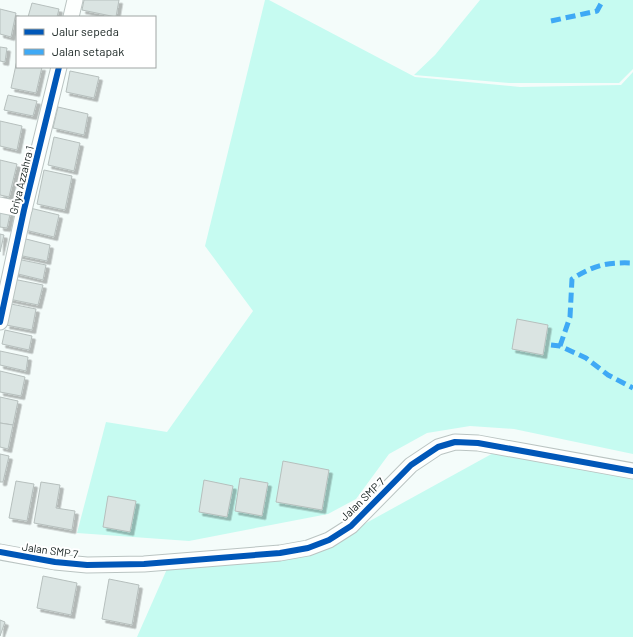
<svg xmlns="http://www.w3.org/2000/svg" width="633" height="637" viewBox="0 0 633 637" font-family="Barlow,sans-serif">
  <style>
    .green { fill: #c6fbf1 }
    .building { fill: #dae4e2; stroke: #b6bfbd; filter: url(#shadow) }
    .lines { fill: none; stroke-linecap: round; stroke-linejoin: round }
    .street-casing { stroke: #bac4c2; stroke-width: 17 }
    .street { stroke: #fdfffe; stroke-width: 15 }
    .quiet { stroke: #3fa9f5; stroke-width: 5; stroke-dasharray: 10 5; stroke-linecap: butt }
    .cycleway-casing { stroke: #fff; stroke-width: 8 }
    .cycleway { stroke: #0057b8; stroke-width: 6 }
    .labels { text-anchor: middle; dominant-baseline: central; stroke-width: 4; stroke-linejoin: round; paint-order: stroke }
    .street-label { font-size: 11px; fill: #121e1c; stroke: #fff }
  </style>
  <defs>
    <filter id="shadow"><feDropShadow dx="3.5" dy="3.5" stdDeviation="0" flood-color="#0004"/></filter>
  </defs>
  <rect width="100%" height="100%" fill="#f4fcfa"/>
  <g class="green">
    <path d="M265 0H269L415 77 520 87 621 85 633 72V454L514 429 470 426 427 433 389 454 356 499 328 514 189 541 77 533 106 422 167 432 253 311 205 246Z"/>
    <path d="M480 0H633V69L619 83H509L414 75 435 55Z"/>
    <path d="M497 451 633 475V637H137L167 569 308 555Z"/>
  </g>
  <g class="building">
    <path d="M84 0H119L116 17 82 10Z"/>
    <path d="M32 3 59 9 57 17H28Z"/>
    <path d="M0 9 16 13 11 37 0 34Z"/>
    <path d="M0 47 7 48 5 62 0 61Z"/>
    <path d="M17 60V67H42L36 93 11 88Z"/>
    <path d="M70 71 99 77 94 98 66 92Z"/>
    <path d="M8 95 37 101 33 116 4 110Z"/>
    <path d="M58 107 88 114 84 135 53 128Z"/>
    <path d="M0 121 22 126 17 150 0 146Z"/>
    <path d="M54 137 80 143 74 171 48 165Z"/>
    <path d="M0 160 17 164 9 197 0 195Z"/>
    <path d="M44 170 72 176 65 210 37 204Z"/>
    <path d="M0 207 11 210 7 228 0 227Z"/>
    <path d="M30 208 59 215 54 237 25 230Z"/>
    <path d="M0 234 4 235 0 252Z"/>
    <path d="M22 238 50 245 47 261 18 255Z"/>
    <path d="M17 259 46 265 43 280 14 273Z"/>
    <path d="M13 279 43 285 38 305 9 299Z"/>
    <path d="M11 304 36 309 32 330 6 325Z"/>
    <path d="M517 319 548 325 543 355 512 349Z"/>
    <path d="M5 330 32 336 29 350 2 344Z"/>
    <path d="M0 351 28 357 26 371 0 365Z"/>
    <path d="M0 371 25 377 21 396 0 392Z"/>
    <path d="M0 397 18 401 13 425 0 423Z"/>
    <path d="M0 423 13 425 8 449 0 447Z"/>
    <path d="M0 454 9 456 3 482H0Z"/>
    <path d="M283 461 329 470 322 510 276 502Z"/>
    <path d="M240 478 268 483 262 516 235 511Z"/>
    <path d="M204 480 233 486 227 517 199 512Z"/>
    <path d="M16 481 34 484 27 521 9 518Z"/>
    <path d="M41 482 60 485 56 508 75 511 72 530 34 523Z"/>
    <path d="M108 496 136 501 130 532 103 527Z"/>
    <path d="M43 576 77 583 71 615 37 608Z"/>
    <path d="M109 579 139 585 132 625 102 619Z"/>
    <path d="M0 620 5 622 0 636Z"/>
  </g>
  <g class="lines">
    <defs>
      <g id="street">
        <path d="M71 17 75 0"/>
        <path d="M0 205 24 210"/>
        <path d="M0 322 24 210 59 67"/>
        <path d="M0 552 55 562 87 565 144 564 280 553 308 548 329 540 351 526 411 465 438 447 455 442 478 443 633 471"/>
      </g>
    </defs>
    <use href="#street" class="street-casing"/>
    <use href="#street" class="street"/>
    <g class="quiet">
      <path d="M551 21 597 11 603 0"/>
      <path d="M551 345 560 346 586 358 608 375 633 388"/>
      <path d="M560 346 570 317 572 279C594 265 607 262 633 263"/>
    </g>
    <defs>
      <g id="cycleway">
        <path d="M0 322 24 210 59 67"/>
        <path d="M0 552 55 562 87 565 144 564 280 553 308 548 329 540 351 526 411 465 438 447 455 442 478 443 633 471"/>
      </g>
    </defs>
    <use href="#cycleway" class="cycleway-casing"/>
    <use href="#cycleway" class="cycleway"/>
  </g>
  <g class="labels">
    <g class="street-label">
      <text transform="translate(21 180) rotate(-76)">Griya Azzahra 1</text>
      <text transform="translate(362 499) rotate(-44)">Jalan SMP 7</text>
      <text transform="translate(50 550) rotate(8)">Jalan SMP 7</text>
    </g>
  </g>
  <rect x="16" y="16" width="140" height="52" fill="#ffffff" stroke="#a0a5a4"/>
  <rect x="24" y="29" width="20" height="6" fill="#0057b8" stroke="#a0a5a4"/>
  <text x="52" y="36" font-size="12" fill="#121e1c">Jalur sepeda</text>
  <rect x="24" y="49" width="20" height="6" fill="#3fa9f5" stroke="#a0a5a4"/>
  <text x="52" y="56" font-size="12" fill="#121e1c">Jalan setapak</text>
</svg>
